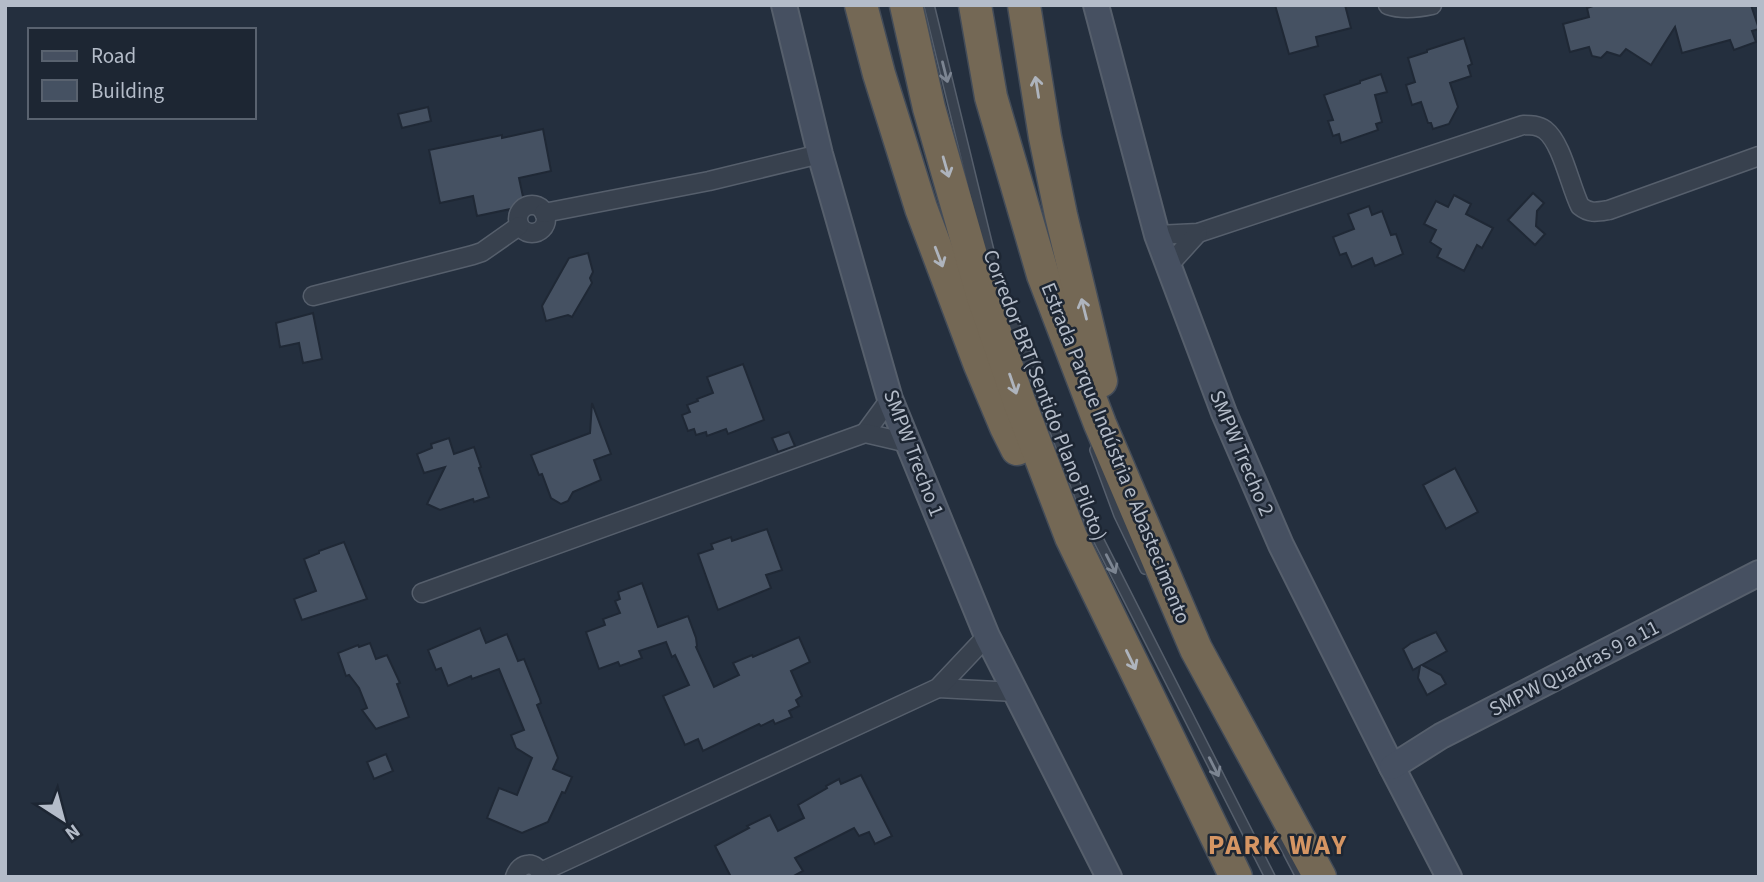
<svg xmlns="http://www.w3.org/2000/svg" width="1764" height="882" viewBox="0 0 1764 882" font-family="'Source Sans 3',sans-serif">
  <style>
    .building { fill: #455162; stroke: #1f2835; stroke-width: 2 }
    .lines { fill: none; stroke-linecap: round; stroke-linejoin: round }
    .lane-casing { stroke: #565f6c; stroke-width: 12 }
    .street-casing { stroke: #565f6c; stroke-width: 21 }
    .secondary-casing { stroke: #565f6c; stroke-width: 28 }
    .highway-casing { stroke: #434c59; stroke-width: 35 }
    .lane { stroke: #38414e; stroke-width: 9 }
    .street { stroke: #38414e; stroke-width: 18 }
    .secondary { stroke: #465061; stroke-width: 24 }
    .highway { stroke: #746855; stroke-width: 32 }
    .oneway { stroke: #7c8592 }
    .oneway2 { stroke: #aeb4bd }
    .labels { text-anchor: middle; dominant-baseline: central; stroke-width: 5; stroke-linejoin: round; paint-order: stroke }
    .street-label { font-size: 21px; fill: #b4bcc9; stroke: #1d2633 }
    .district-label { font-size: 28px; font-weight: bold; letter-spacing: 2px; fill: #d59563; stroke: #1d2633 }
  </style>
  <rect width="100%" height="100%" fill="#242f3e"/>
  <g class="building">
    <path d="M1275 5H1345L1351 28 1316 37 1318 46 1289 54Z"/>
    <path d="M1596 5H1751L1759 29 1752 31 1756 42 1734 50 1730 40 1682 53 1675 27 1651 65 1626 49 1620 56 1607 52 1601 58 1592 56 1589 47 1570 52 1563 24 1589 17 1587 8Z"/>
    <path d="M1464 38 1472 64 1468 66 1471 76 1450 83 1458 107 1449 124 1433 129 1431 123H1428L1421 102 1412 105 1406 85 1415 82 1408 58 1427 52V50Z"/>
    <path d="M1381 74 1387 92 1375 95 1382 122 1376 124 1378 130 1341 143 1339 134 1333 136 1328 121 1333 120 1324 95 1360 83V81Z"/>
    <path d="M428 107 431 121 402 128 398 114Z"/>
    <path d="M543 129 551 171 519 178 525 206 477 216 473 196 440 203 429 150 502 135V138Z"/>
    <path d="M1533 193 1544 203 1537 211 1536 226 1545 234 1535 245 1508 220Z"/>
    <path d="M1454 195 1471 204 1466 214 1493 228 1482 248 1477 245 1464 271 1437 257 1441 249 1430 242 1436 230 1424 224 1436 201 1448 207Z"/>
    <path d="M1369 206 1372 215 1382 211 1391 235 1396 234 1403 254 1375 266 1372 258 1352 267 1346 253 1340 255 1333 237 1354 229 1348 214Z"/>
    <path d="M588 253 593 272 590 278 592 283 572 317 568 315 546 321 542 306 569 258Z"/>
    <path d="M313 313 322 359 303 363 299 343 280 347 276 323Z"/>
    <path d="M743 364 764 420 728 434 726 429 707 436 706 432 696 435 694 429 688 431 682 415 690 412 687 405 698 401 697 399 713 393 707 377Z"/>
    <path d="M592 403 611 454 594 460 601 480 573 492 568 501 561 504 551 498 542 474 539 475 531 455 590 433Z"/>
    <path d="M789 432 795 446 778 452 772 438Z"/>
    <path d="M449 438 454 454 474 447 481 467 479 468 489 497 474 502 473 499 440 510 427 504 445 467 424 473 417 454 432 448 431 444Z"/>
    <path d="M1455 468 1478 512 1446 529 1423 485Z"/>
    <path d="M767 529 782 570 766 575 771 588 718 610 698 554 713 549 711 544 731 537 732 541Z"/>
    <path d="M344 542 367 599 302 620 294 599 316 591 304 559 319 553V551Z"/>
    <path d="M642 583 658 627 688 616 696 638 697 646 696 647 714 687 739 675 733 663 752 655 753 657 799 637 810 662 791 671 802 696 796 700 799 706 789 711 792 717 775 724 773 720 761 726 759 724 703 751 698 739 685 745 663 696 689 685 675 655 672 657 666 642 639 651 642 658 620 666 618 662 599 669 586 632 605 625 603 619 620 613 615 601 620 599 618 592Z"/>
    <path d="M480 628 486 643 507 634 518 661 524 659 540 699 541 703 537 705 558 758 553 769 572 777 565 793 562 792 548 822 522 833 487 818 499 788 517 795 532 758 516 748 511 735 524 730 499 669 472 679 471 676 448 686 441 668 436 670 428 650Z"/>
    <path d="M1436 632 1447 651 1422 665 1441 675 1446 684 1427 695 1418 678 1420 666 1413 670 1403 649 1411 643Z"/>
    <path d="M370 643 376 659 387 655 394 670 400 683 397 684 409 717 376 729 362 710 367 708 359 688 349 675 346 676 338 653 358 645 359 647Z"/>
    <path d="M386 754 393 771 374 779 367 762Z"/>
    <path d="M861 775 892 836 875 844 869 832 859 836 854 828 795 858 803 871 792 877H731L715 846 749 828 747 826 770 815 778 831 804 818 798 805 827 788 826 786 839 779 841 784Z"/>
  </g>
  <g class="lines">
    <defs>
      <g id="lane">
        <path d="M929 5 993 268 1090 523 1270 877"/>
        <path d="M1095 450 1119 515 1145 569"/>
        <path d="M1279 835 1301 877"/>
      </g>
      <g id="street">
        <path d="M1388 5C1402 10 1418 8 1432 5"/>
        <circle cx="532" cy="219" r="14"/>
        <path d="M544 213 709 181 820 154"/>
        <path d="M1157 235 1198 233 1523 125C1531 125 1538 125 1545 130 1562 143 1570 186 1580 206 1590 214 1597 212 1609 210L1759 156"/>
        <path d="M1169 265 1198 233"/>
        <path d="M313 296 473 255 482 252 519 226"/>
        <path d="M865 433 890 399"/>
        <path d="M422 593 865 433 908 443"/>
        <path d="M938 688 1016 692"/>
        <path d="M541 872 938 688 987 636"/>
        <path d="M515 877C520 861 537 860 542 877"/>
      </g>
      <g id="secondary">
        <path d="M784 5 820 154 890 399 987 636 1109 877"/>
        <path d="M1096 5 1157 235 1224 413 1281 545 1392 767 1449 877"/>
        <path d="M1392 767 1441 736 1759 573"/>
      </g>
      <g id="highway">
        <path d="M861 5 879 74 921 208 980 365 1006 427 1017 449"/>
        <path d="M906 5 929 108 983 297 1019 401 1071 537 1236 877"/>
        <path d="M975 5 991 97 1043 275 1100 424 1196 649 1320 877"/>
        <path d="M1024 5 1045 137 1061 215 1101 381"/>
      </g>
    </defs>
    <use href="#lane" class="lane-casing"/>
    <use href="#street" class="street-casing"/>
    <use href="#secondary" class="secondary-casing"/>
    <use href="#highway" class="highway-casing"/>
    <use href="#lane" class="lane"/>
    <use href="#street" class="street"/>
    <use href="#secondary" class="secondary"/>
    <use href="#highway" class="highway"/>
  </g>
  <defs><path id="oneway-shaft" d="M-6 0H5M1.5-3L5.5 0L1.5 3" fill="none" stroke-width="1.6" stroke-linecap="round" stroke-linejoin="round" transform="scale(1.75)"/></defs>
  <g class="oneway">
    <use href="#oneway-shaft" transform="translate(945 72) rotate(76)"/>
    <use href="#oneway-shaft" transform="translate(1111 564) rotate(63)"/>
    <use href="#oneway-shaft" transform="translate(1214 767) rotate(63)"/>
  </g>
  <g class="oneway2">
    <use href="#oneway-shaft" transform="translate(1037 87) rotate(-99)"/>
    <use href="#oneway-shaft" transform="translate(946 167) rotate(74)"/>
    <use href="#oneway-shaft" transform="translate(939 257) rotate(69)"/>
    <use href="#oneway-shaft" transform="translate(1084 309) rotate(-104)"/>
    <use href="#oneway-shaft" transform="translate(1013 384) rotate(71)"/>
    <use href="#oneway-shaft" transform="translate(1131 660) rotate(64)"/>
  </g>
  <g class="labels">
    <g class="street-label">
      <text transform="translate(1045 395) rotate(69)">Corredor BRT(Sentido Plano Piloto)</text>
      <text transform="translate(914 453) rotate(69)">SMPW Trecho 1</text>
      <text transform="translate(1116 453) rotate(68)">Estrada Parque Indústria e Abastecimento</text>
      <text transform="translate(1242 453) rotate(67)">SMPW Trecho 2</text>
      <text transform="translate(1574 668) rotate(-27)">SMPW Quadras 9 a 11</text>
    </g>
    <g class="district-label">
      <text x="1278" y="845">PARK WAY</text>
    </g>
  </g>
  <rect width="1764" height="882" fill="none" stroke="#b4bcc9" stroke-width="14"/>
  <rect x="28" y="28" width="228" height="91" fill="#1d2633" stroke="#59626f" stroke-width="2"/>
  <rect x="42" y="51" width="35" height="10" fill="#465061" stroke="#59626f" stroke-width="2"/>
  <text x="91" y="63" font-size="21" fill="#b4bcc9">Road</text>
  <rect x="42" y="80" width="35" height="21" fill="#455162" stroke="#59626f" stroke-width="2"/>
  <text x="91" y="98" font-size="21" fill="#b4bcc9">Building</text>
  <g transform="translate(63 819) rotate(144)" stroke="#1d2633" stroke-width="5" paint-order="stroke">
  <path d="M0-5L12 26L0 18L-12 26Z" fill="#b4bcc9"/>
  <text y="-10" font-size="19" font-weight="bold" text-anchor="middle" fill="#b4bcc9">N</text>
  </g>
</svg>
